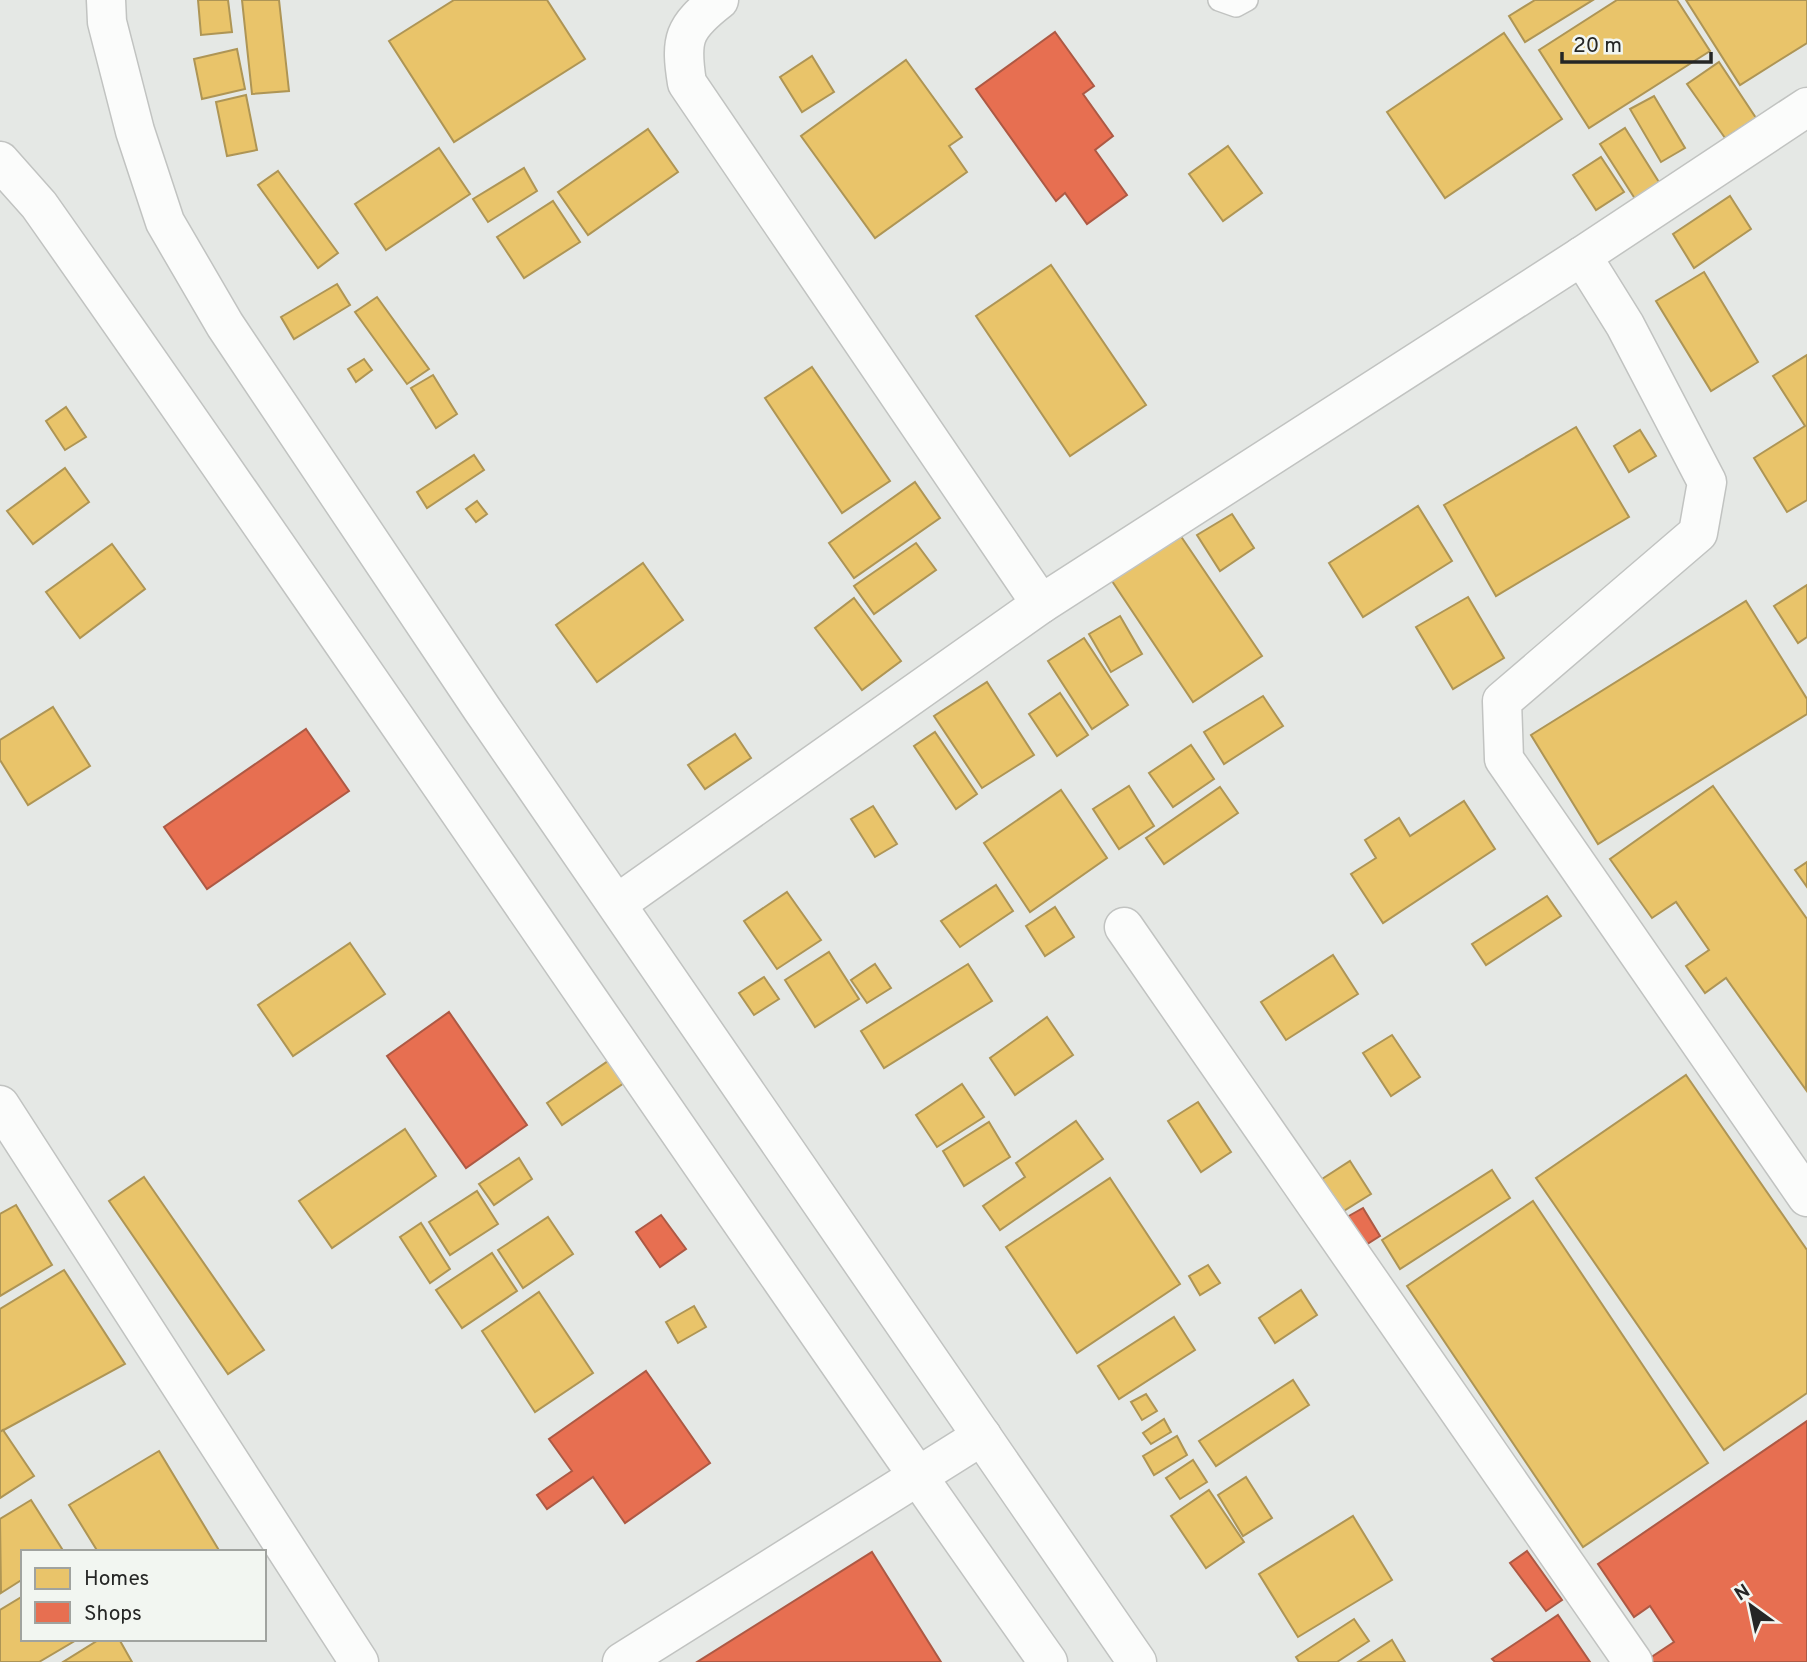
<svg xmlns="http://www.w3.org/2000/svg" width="1807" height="1662" viewBox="0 0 1807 1662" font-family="Overpass,sans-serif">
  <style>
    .homes { fill: #e9c46a; stroke: #ae9555; stroke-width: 2 }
    .shops { fill: #e76f51; stroke: #ad5944; stroke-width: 2 }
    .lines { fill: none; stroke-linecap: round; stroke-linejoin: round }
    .lane-casing { stroke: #c1c3c1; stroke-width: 24 }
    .street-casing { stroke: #c1c3c1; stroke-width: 41 }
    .secondary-casing { stroke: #c1c3c1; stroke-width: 41 }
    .lane { stroke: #fbfcfb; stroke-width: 21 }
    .street { stroke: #fbfcfb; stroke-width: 38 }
    .secondary { stroke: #fbfcfb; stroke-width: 38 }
  </style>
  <rect width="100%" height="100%" fill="#e5e8e5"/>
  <g class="homes">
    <path d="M198 0H228L232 32 201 35Z"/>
    <path d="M242 0H279L289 91 252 94Z"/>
    <path d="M454 0H547L585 59 454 142 389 41Z"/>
    <path d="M1535 0H1593L1525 42 1509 16Z"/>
    <path d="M1617 0H1677L1710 51 1589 128 1539 50Z"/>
    <path d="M1686 0H1807V43L1740 85Z"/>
    <path d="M1504 33 1562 119 1445 198 1387 112Z"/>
    <path d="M237 49 245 89 202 99 194 59Z"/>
    <path d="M812 56 834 92 802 112 780 77Z"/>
    <path d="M906 60 962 137 949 146 967 172 875 238 801 136Z"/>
    <path d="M1719 62 1756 118 1725 138 1687 84Z"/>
    <path d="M246 95 257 150 227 156 216 102Z"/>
    <path d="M1654 96 1685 148 1661 162 1630 109Z"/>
    <path d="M1625 128 1662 187 1637 202 1600 144Z"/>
    <path d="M648 129 678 172 588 235 558 192Z"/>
    <path d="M1228 146 1262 193 1223 221 1189 174Z"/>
    <path d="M439 148 470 194 386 250 355 204Z"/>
    <path d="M1601 157 1624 192 1596 210 1573 175Z"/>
    <path d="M524 168 537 191 488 222 473 199Z"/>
    <path d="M278 171 338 253 318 268 258 185Z"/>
    <path d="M1730 196 1751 229 1694 268 1673 234Z"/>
    <path d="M553 201 580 242 524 278 497 237Z"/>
    <path d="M1051 265 1146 405 1070 456 976 316Z"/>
    <path d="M1704 272 1758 362 1711 391 1656 301Z"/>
    <path d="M337 284 350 305 294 339 281 317Z"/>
    <path d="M377 297 429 369 407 384 355 312Z"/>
    <path d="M1807 355V500L1787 512 1754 458 1805 426 1773 376Z"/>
    <path d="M364 359 372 370 356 382 348 369Z"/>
    <path d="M812 367 890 481 842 513 765 398Z"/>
    <path d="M433 375 457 414 436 428 411 388Z"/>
    <path d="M66 407 86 437 65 450 46 421Z"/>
    <path d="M1576 427 1629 517 1496 596 1444 505Z"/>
    <path d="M1640 430 1656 456 1629 472 1614 446Z"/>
    <path d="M474 455 484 470 427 508 417 492Z"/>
    <path d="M65 468 89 502 33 544 7 511Z"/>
    <path d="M915 482 940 518 854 578 829 543Z"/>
    <path d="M477 501 487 514 476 522 466 509Z"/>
    <path d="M1418 506 1452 561 1363 617 1329 563Z"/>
    <path d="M1232 514 1254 548 1220 571 1197 535Z"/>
    <path d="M1178 532 1262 656 1193 702 1110 578Z"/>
    <path d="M916 543 936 570 874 614 854 586Z"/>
    <path d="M112 544 145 589 80 638 46 592Z"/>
    <path d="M643 563 683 620 597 682 556 625Z"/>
    <path d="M1807 585V637L1798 643 1774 606Z"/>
    <path d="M1468 597 1504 658 1453 689 1416 627Z"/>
    <path d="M854 598 901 661 862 690 815 628Z"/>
    <path d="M1746 601 1807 699V714L1598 844 1531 735Z"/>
    <path d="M1120 616 1142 654 1111 672 1089 634Z"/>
    <path d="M1084 638 1128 705 1092 729 1048 661Z"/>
    <path d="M987 682 1034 755 982 788 934 716Z"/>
    <path d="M1060 693 1088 735 1057 756 1029 714Z"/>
    <path d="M1263 696 1283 726 1224 764 1204 732Z"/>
    <path d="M53 707 90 766 28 805 0 760V740Z"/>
    <path d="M935 732 977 794 956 809 914 746Z"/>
    <path d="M735 734 751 758 705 789 688 765Z"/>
    <path d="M1191 745 1214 779 1173 807 1149 773Z"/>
    <path d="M1129 786 1154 826 1119 849 1093 809Z"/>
    <path d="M1713 786 1807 919 1806 1090 1726 978 1705 993 1686 966 1709 950 1676 902 1652 918 1610 859Z"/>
    <path d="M1220 787 1238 813 1164 864 1146 838Z"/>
    <path d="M1061 790 1107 858 1030 912 984 843Z"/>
    <path d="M1464 801 1495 849 1383 923 1351 874 1376 858 1365 840 1399 818 1410 836Z"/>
    <path d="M873 806 897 844 875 857 851 819Z"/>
    <path d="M1807 862V887L1795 870Z"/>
    <path d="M996 885 1013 911 960 947 941 921Z"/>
    <path d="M787 892 821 940 777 969 744 921Z"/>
    <path d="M1547 896 1561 916 1486 965 1472 944Z"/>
    <path d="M1055 907 1074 937 1045 956 1026 926Z"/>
    <path d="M350 943 385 994 293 1056 258 1005Z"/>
    <path d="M829 952 859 999 815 1027 785 980Z"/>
    <path d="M1333 955 1358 994 1286 1040 1261 1002Z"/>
    <path d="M875 964 891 988 867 1003 851 980Z"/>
    <path d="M968 964 992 1001 884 1068 861 1031Z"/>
    <path d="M764 977 779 999 754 1015 739 993Z"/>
    <path d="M1047 1017 1073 1055 1015 1095 990 1058Z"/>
    <path d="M1392 1035 1420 1077 1391 1096 1363 1053Z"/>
    <path d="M611 1059 627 1081 562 1125 547 1103Z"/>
    <path d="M1686 1075 1807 1250V1393L1724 1450 1536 1178Z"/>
    <path d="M962 1084 984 1117 937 1147 916 1115Z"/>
    <path d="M1198 1102 1231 1152 1201 1172 1168 1121Z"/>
    <path d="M1076 1121 1103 1159 1000 1230 983 1206 1025 1177 1016 1163Z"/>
    <path d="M989 1122 1010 1157 964 1186 943 1151Z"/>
    <path d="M405 1129 436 1176 332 1248 299 1201Z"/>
    <path d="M519 1158 532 1179 494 1205 479 1184Z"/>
    <path d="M1350 1161 1371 1194 1342 1212 1322 1179Z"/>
    <path d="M1492 1170 1510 1198 1400 1269 1382 1240Z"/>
    <path d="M144 1177 264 1350 228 1374 109 1201Z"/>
    <path d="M1110 1178 1180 1284 1077 1353 1006 1247Z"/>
    <path d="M477 1191 498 1224 450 1255 429 1222Z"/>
    <path d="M1533 1201 1708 1463 1583 1547 1407 1286Z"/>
    <path d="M16 1205 52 1265 0 1296V1214Z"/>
    <path d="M548 1217 573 1254 523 1288 498 1250Z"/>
    <path d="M421 1223 450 1269 430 1283 400 1237Z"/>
    <path d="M492 1253 517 1291 462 1328 436 1290Z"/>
    <path d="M1208 1265 1220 1283 1200 1295 1189 1276Z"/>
    <path d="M64 1270 125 1364 0 1432V1309Z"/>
    <path d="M1301 1290 1317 1315 1275 1343 1259 1318Z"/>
    <path d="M539 1292 593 1373 535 1412 482 1331Z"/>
    <path d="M694 1306 706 1327 678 1343 666 1322Z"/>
    <path d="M1174 1317 1195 1350 1119 1399 1098 1366Z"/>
    <path d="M1293 1380 1309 1405 1216 1466 1199 1441Z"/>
    <path d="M1146 1394 1157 1411 1142 1420 1131 1402Z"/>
    <path d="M1164 1419 1171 1432 1151 1444 1143 1433Z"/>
    <path d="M3 1430 34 1476 0 1498V1432Z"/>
    <path d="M1177 1436 1187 1455 1154 1475 1143 1456Z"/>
    <path d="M159 1451 220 1552H98L69 1505Z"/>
    <path d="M1193 1460 1207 1482 1180 1499 1166 1478Z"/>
    <path d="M1246 1477 1272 1518 1243 1536 1218 1495Z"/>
    <path d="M1209 1490 1244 1542 1206 1568 1171 1516Z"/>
    <path d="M31 1500 64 1552H23V1579L1 1593 0 1519Z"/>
    <path d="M1353 1516 1392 1580 1298 1637 1259 1574Z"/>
    <path d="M23 1596V1639H78L39 1662H0V1610Z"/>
    <path d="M1354 1619 1369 1641 1337 1662H1299L1296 1657Z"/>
    <path d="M100 1639H119L132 1662H63Z"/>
    <path d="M1392 1640 1405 1662H1358Z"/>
  </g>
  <g class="shops">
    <path d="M1055 32 1094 86 1083 94 1113 136 1095 150 1127 195 1087 224 1065 193 1056 201 976 89Z"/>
    <path d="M306 729 349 791 207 889 164 827Z"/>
    <path d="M449 1012 527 1125 466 1168 387 1056Z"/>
    <path d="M1363 1208 1380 1236 1364 1246 1347 1217Z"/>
    <path d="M661 1215 686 1249 660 1267 636 1232Z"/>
    <path d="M646 1371 710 1463 625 1523 593 1477 547 1509 537 1495 572 1471 549 1439Z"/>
    <path d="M1807 1421V1662H1653L1650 1658 1674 1642 1650 1606 1634 1617 1598 1564Z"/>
    <path d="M1527 1551 1562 1600 1546 1611 1510 1563Z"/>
    <path d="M872 1552 941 1662H697Z"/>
    <path d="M1558 1615 1590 1662H1495L1492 1659Z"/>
  </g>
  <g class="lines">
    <defs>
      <path id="lane" d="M1219 0 1236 6 1247 0"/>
      <g id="street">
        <path d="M719 0C683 28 680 39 687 83L1041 604"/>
        <path d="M1582 256 1625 325 1707 482 1698 533 1502 701 1504 759 1807 1197"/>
        <path d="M618 903 1041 604 1582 256 1807 107"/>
        <path d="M1124 927 1633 1662"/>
        <path d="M0 1105 359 1662"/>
        <path d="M622 1662 982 1436"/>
      </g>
      <g id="secondary">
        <path d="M106 0 107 22 135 131 165 222 225 325 482 709 1137 1662"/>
        <path d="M0 161 39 205C379 688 707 1179 1048 1662"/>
      </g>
    </defs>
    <use href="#lane" class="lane-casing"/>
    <use href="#street" class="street-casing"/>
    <use href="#secondary" class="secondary-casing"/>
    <use href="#lane" class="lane"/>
    <use href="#street" class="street"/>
    <use href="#secondary" class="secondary"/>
  </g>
  <rect x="21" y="1550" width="245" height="91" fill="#f2f6f1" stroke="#a0a39f" stroke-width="2"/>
  <rect x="35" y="1568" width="35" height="21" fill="#e9c46a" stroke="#a0a39f" stroke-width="2"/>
  <text x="84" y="1585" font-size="21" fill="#252625">Homes</text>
  <rect x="35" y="1602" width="35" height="21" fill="#e76f51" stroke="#a0a39f" stroke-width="2"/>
  <text x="84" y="1620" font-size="21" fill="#252625">Shops</text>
  <g transform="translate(1751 1606) rotate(327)" stroke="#f2f6f1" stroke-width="5" paint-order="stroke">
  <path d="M0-5L12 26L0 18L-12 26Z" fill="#252625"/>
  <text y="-10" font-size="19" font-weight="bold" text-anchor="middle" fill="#252625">N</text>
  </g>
  <path d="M1562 52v10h149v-10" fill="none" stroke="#252625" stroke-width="3.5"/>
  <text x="1573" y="52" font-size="21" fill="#252625" stroke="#f2f6f1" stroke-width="5" paint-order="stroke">20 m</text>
</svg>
